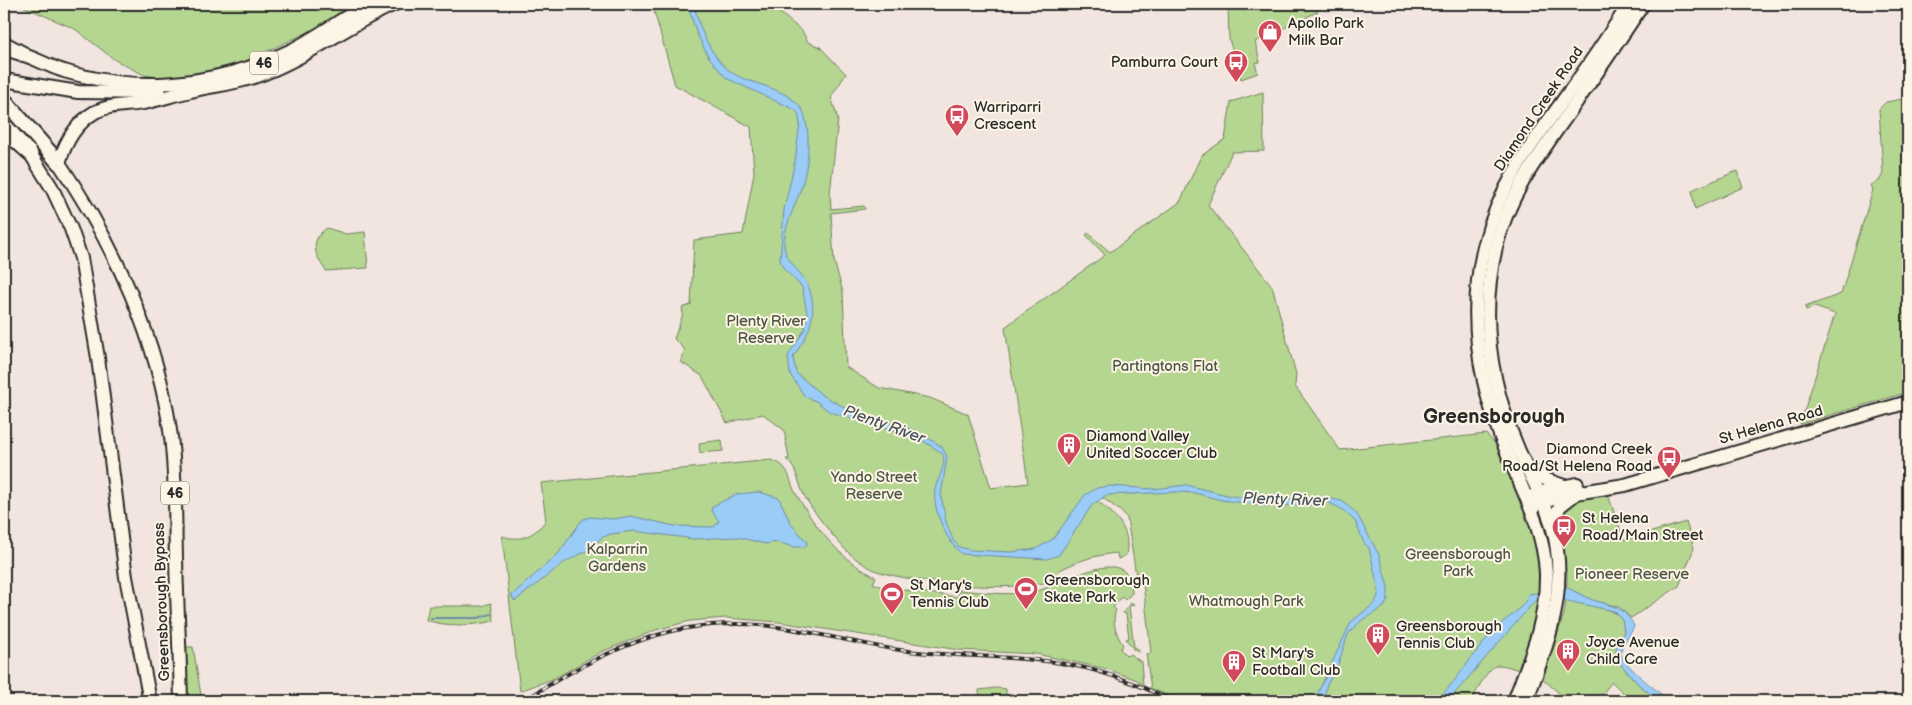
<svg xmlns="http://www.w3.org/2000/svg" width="1912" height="705" viewBox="0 0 1912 705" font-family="'Balsamiq Sans',sans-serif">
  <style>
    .green { fill: #b5d690; stroke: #70805e }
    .water { fill: #9accf7; stroke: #6e8ca5 }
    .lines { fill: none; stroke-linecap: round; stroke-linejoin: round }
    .stream { stroke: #6e8ca5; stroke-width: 2 }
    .primary-casing { stroke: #2b2b2b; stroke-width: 16 }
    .trunk-casing { stroke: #2b2b2b; stroke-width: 16 }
    .motorway-casing { stroke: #2b2b2b; stroke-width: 18 }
    .primary { stroke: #fcf5e5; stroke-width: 12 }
    .trunk { stroke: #fcf5e5; stroke-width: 12 }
    .motorway { stroke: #fcf5e5; stroke-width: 14 }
    .rail-casing { stroke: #2b2b2b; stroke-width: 4 }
    .rail { stroke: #fcf5e5; stroke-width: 2; stroke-dasharray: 5.5; stroke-linecap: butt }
    .labels { text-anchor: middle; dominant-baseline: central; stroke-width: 4; stroke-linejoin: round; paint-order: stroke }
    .shield { fill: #fcf5e5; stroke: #6a6863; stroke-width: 1 }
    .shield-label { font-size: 14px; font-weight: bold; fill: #2b2b2b }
    .poi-label { font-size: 15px; fill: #2b2b2b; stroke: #fcf5e5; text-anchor: start }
    .street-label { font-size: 15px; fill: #2b2b2b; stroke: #fcf5e5 }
    .park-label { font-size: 15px; fill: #4e5644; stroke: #fcf5e5 }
    .water-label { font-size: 16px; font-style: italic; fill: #47535e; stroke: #fcf5e5 }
    .district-label { font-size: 20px; font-weight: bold; fill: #2b2b2b; stroke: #fcf5e5 }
  </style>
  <rect width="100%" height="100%" fill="#f2e5e0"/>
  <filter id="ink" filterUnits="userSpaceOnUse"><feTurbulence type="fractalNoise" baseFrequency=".02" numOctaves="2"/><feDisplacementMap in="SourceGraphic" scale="10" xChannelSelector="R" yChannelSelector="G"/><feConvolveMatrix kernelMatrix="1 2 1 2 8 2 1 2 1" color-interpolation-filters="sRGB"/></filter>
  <g filter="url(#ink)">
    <g class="green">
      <path d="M18 4H369L248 60 203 74 158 77 144 75 115 60 75 29Z"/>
      <path d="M652 4H769L802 31 808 42 820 47 846 74 831 97 838 119 830 194 831 209 864 206 865 209 831 213 834 261 843 292 846 367 879 388 930 398 968 414 991 488 1028 483 1005 327 1105 255 1086 235 1088 233 1110 252 1180 202 1201 156 1225 139 1231 102 1263 92 1264 151 1232 152 1208 205 1272 286 1296 374 1295 386 1340 450 1486 434C1490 439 1496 443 1499 449 1517 479 1537 538 1541 573H1539C1539 610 1532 636 1519 670 1513 668 1505 665 1498 665 1488 666 1476 692 1472 701H1181L1154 690 1151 689 1146 654 1151 653 1142 574 1136 575 1127 518 1119 510 1096 493 1092 497C1112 512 1132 526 1126 555L1118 559 1117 553C1095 555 1077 561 1058 571L1060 577C1031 596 910 583 877 571 865 566 852 557 843 547 830 533 817 516 806 499 798 486 799 470 786 459H789L784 430 763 414 727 423 702 376 681 362 685 350 674 339 683 314 682 308 691 305 694 240 743 234 754 173 751 127 675 85Z"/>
      <path d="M1228 4H1321L1317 12 1255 42 1260 62 1255 63 1258 73 1241 79 1229 39Z"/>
      <path d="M1908 98V392L1800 424 1835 314 1815 307 1806 310 1805 307 1841 294 1873 190 1871 185 1880 180 1883 173 1879 109 1886 102Z"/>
      <path d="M1737 171 1743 187 1695 209 1692 190Z"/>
      <path d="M327 228 346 234 365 232 368 268 326 271C315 255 308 241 327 228Z"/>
      <path d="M722 440 723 451 700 453 699 443Z"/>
      <path d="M771 460C790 465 788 478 795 492 800 500 805 509 811 518 828 542 848 564 876 577L873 583 883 587 958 597 959 590C983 592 1008 596 1032 592 1059 588 1131 537 1132 593L1125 600 1122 597 1113 607 1116 610C1111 621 1117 636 1123 645L1120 649 1127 656 1130 654 1141 662 1143 685 1137 680 1107 669 1036 654 959 650 779 622 726 618 690 621 656 630 601 652 555 678 520 691 502 536C521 542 534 536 546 520L541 483Z"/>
      <path d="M1607 492 1624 540 1686 522 1694 548 1679 586 1631 618 1619 607 1591 600 1567 588V573H1565L1558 517 1573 500Z"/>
      <path d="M1566 600C1579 602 1617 607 1622 620 1624 623 1624 628 1624 632L1619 641 1617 660 1638 684 1659 701H1632L1612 682 1596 701H1568L1543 679 1564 614Z"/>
      <path d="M491 603 494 621C472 626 447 627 426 620L429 606H482Z"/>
      <path d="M1130 603 1134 605 1129 606 1134 648 1139 649 1138 652 1134 650 1126 639 1129 638 1126 614 1123 613Z"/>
      <path d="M186 647H193L202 701H188Z"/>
      <path d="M996 688 1006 689V701H980L979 690Z"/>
    </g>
    <g class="water">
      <path d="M687 4H694C699 31 715 67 742 78 762 86 788 90 802 109 805 114 806 122 807 127 810 149 807 173 799 194 793 210 786 224 784 241 783 259 796 266 805 280 821 308 810 334 793 357L796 373 822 395 855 413 917 431 942 447 947 457 941 495 946 522 953 540 959 547 971 550 1011 552 1036 549 1053 539 1085 495 1097 488 1109 486 1154 489 1186 485 1231 496 1264 500 1323 497 1342 501 1357 514 1379 555 1388 587V600L1384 607 1362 620 1348 634 1337 668 1327 684 1323 701H1317L1316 697 1351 622 1375 603 1379 592 1369 548 1364 543 1355 521 1343 510 1326 501 1303 505 1268 506 1221 500 1195 493 1177 492 1107 495 1092 505 1059 555 1047 559 962 554C947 543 932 509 935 490 937 478 948 464 942 453L917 437 830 412 816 401 805 397 790 374 788 356 805 329 807 313 802 287 784 269 780 260 784 210 795 161 800 123 798 113 795 110 726 78 708 56 697 34Z"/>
      <path d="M759 492 779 498 791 524 807 542 806 547H794L776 542 766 544 737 537 694 539 634 531 611 534 601 538 591 549 565 562 515 601 511 596 558 554 582 520 589 517 613 519 631 516 674 526 714 527 719 521 711 510 713 506 737 494Z"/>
      <path d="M1568 588C1576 592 1585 597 1593 600 1612 606 1625 607 1634 626 1631 635 1623 642 1621 650 1618 663 1659 691 1669 701H1659L1638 684 1617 660 1616 647 1624 632 1622 619 1614 611 1562 600 1535 601 1448 701H1436C1461 677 1477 645 1503 622 1513 614 1524 607 1529 594Z"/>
    </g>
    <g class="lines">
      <path class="stream" d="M431 618H478L491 614"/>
      <defs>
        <g id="primary">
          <path d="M1526 467 1547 480 1564 486"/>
          <path d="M1533 496 1552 489 1577 484"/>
          <path d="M1537 505 1563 495 1625 485 1908 402"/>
          <path d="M1552 523 1560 506 1574 495"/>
          <path d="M1514 701C1530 659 1547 620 1546 573 1544 531 1524 493 1508 455 1479 387 1466 316 1485 243 1499 186 1533 142 1567 95 1589 65 1609 35 1629 4"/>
          <path d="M1526 701C1545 652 1564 605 1557 550 1553 514 1534 484 1519 451 1491 387 1479 317 1496 247 1508 197 1537 158 1566 117 1592 80 1618 42 1643 4"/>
        </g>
        <g id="trunk">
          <path d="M14 52C28 55 40 62 53 67 67 73 82 76 97 79 160 92 233 79 290 51 318 37 342 18 369 4"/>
          <path d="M4 80 78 92 160 93"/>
          <path d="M4 123 30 153 52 188 71 229 81 258 98 358 126 577 150 701"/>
          <path d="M181 701C180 653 177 606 176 558 175 517 176 477 171 437 159 341 113 242 59 163 65 143 76 123 95 112 110 104 127 106 143 103 159 100 175 94 191 91 212 86 233 84 254 77 305 60 346 25 395 4"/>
        </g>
        <g id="motorway">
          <path d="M4 44 23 54"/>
          <path d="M4 100 59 163"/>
          <path d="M4 130 30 153"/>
        </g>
      </defs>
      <use href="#primary" class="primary-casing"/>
      <use href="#trunk" class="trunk-casing"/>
      <use href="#motorway" class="motorway-casing"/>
      <use href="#primary" class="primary"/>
      <use href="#trunk" class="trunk"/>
      <use href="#motorway" class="motorway"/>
      <defs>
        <path id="rail" d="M524 701C570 670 632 637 688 628 769 614 823 639 900 650 951 657 1003 655 1054 662 1096 668 1135 682 1172 701"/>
      </defs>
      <use href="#rail" class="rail-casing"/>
      <use href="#rail" class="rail"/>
    </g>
  </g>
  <defs>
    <symbol id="shop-pin" viewBox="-11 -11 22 30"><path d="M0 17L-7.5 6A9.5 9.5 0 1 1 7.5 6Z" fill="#d1495b" stroke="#fcf5e5"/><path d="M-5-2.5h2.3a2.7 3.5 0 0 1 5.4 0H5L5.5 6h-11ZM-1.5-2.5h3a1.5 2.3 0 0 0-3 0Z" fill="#fff"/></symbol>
    <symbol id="bus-pin" viewBox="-11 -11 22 30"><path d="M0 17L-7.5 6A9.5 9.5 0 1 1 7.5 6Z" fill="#d1495b" stroke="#fcf5e5"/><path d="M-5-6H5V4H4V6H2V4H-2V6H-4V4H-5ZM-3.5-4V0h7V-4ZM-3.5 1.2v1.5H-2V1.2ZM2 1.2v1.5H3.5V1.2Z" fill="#fff"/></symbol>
    <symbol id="building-pin" viewBox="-11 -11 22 30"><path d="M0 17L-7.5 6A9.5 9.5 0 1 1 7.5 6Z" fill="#d1495b" stroke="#fcf5e5"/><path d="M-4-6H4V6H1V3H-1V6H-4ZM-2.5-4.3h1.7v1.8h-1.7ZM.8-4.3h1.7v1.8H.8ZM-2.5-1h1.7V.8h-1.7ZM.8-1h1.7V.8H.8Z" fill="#fff"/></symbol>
    <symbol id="stadium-pin" viewBox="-11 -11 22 30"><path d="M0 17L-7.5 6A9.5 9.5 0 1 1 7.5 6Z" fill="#d1495b" stroke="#fcf5e5"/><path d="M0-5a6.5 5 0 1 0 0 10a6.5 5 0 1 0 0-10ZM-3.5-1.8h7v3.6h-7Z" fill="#fff"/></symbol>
  </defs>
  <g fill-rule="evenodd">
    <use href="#shop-pin" x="1256" y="18" width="28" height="38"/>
    <use href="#bus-pin" x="1222" y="48" width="28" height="38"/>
    <use href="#bus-pin" x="943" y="102" width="28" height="38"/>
    <use href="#building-pin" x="1055" y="431" width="28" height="38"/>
    <use href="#bus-pin" x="1655" y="444" width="28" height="38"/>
    <use href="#bus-pin" x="1550" y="513" width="28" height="38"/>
    <use href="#stadium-pin" x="1012" y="575" width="28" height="38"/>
    <use href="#stadium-pin" x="878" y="580" width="28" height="38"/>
    <use href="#building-pin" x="1364" y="621" width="28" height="38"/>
    <use href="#building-pin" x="1554" y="637" width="28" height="38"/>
    <use href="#building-pin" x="1220" y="648" width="28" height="38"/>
  </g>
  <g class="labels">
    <g class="shield">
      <rect x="250" y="51.5" width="28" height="23" rx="4"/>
      <rect x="161" y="481.5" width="28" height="23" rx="4"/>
    </g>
    <g class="shield-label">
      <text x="264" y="63">46</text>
      <text x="175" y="493">46</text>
    </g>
    <g class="poi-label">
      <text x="1288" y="23">Apollo Park<tspan x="1288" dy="17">Milk Bar</tspan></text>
      <text x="1218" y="62" text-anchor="end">Pamburra Court</text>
      <text x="974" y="107">Warriparri<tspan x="974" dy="17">Crescent</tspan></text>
      <text x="1086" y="436">Diamond Valley<tspan x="1086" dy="17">United Soccer Club</tspan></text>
      <text x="1652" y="449" text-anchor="end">Diamond Creek<tspan x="1652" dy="17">Road/St Helena Road</tspan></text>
      <text x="1582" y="518">St Helena<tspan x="1582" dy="17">Road/Main Street</tspan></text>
      <text x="1044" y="580">Greensborough<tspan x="1044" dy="17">Skate Park</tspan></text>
      <text x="910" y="585">St Mary's<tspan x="910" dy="17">Tennis Club</tspan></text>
      <text x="1396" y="626">Greensborough<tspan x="1396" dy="17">Tennis Club</tspan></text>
      <text x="1586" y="642">Joyce Avenue<tspan x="1586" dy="17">Child Care</tspan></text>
      <text x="1252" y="653">St Mary's<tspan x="1252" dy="17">Football Club</tspan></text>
    </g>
    <g class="street-label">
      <text transform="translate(1539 109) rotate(-56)">Diamond Creek Road</text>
      <text transform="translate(1771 425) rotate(-16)">St Helena Road</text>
      <text transform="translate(162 602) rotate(-92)">Greensborough Bypass</text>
    </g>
    <g class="park-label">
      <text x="766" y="321">Plenty River<tspan x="766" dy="17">Reserve</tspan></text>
      <text x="1165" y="366">Partingtons Flat</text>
      <text x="874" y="477">Yando Street<tspan x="874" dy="17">Reserve</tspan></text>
      <text x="617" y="549">Kalparrin<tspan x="617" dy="17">Gardens</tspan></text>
      <text x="1458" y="554">Greensborough<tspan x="1458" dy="17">Park</tspan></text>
      <text x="1632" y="574">Pioneer Reserve</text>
      <text x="1246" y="601">Whatmough Park</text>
    </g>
    <g class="water-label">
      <text transform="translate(884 425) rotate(20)">Plenty River</text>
      <text transform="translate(1285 500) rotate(2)">Plenty River</text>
    </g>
    <g class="district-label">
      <text x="1494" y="417">Greensborough</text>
    </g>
  </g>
  <rect width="1912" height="705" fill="none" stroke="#fcf5e5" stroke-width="20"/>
  <rect x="10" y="10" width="1892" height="685" fill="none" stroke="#2b2b2b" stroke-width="2" filter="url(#ink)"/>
</svg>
